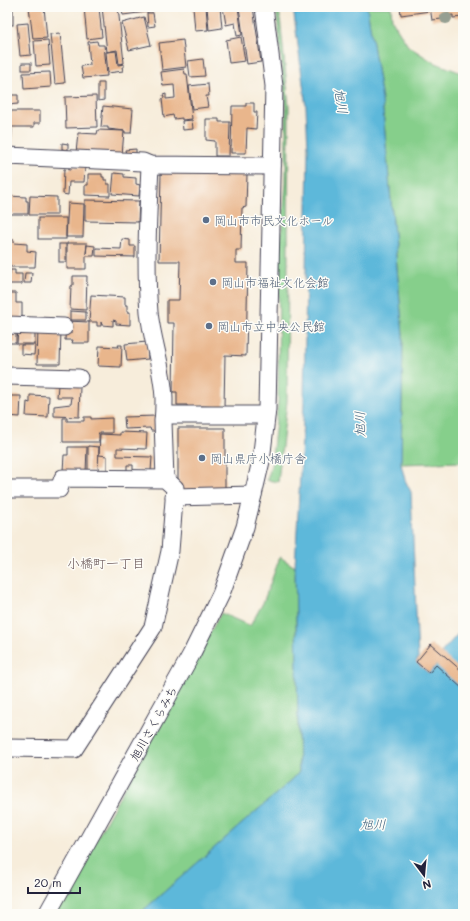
<svg xmlns="http://www.w3.org/2000/svg" width="470" height="921" viewBox="0 0 470 921" font-family="Mali,'Klee One',sans-serif">
  <style>
    .green { fill: #86cf8b; stroke: #547863 }
    .water { fill: #5db8da; stroke: #406d8a }
    .building { fill: #e9b68c }
    .lines { fill: none; stroke-linecap: round; stroke-linejoin: round }
    .street-casing { stroke: #424053; stroke-width: 19 }
    .street { stroke: #fff; stroke-width: 17 }
    .tree { fill: #959f92 }
    .service-dot { fill: #5c6f8a; stroke: #fdfcf7; stroke-width: 1.5 }
    .labels { text-anchor: middle; dominant-baseline: central; stroke-width: 3; stroke-linejoin: round; paint-order: stroke }
    .service-label { font-size: 12px; fill: #4e5e75; stroke: #fdfcf7; text-anchor: start }
    .street-label { font-size: 12px; fill: #22223b; stroke: #fdfcf7 }
    .water-label { font-size: 13px; font-style: italic; fill: #3a5e7b; stroke: #fdfcf7 }
    .neighbourhood-label { font-size: 13px; fill: #685657; stroke: #fdfcf7 }
  </style>
  <rect width="100%" height="100%" fill="#fdfcf7"/>
  <filter id="ink" filterUnits="userSpaceOnUse"><feTurbulence type="fractalNoise" baseFrequency=".025" numOctaves="2"/><feDisplacementMap in="SourceGraphic" scale="8" xChannelSelector="R" yChannelSelector="G"/><feConvolveMatrix kernelMatrix="1 2 1 2 8 2 1 2 1" color-interpolation-filters="sRGB"/></filter>
  <filter id="wash" filterUnits="userSpaceOnUse"><feTurbulence type="fractalNoise" baseFrequency=".012" numOctaves="4" result="noise"/><feDisplacementMap in="SourceGraphic" scale="16" xChannelSelector="R" yChannelSelector="G"/><feGaussianBlur stdDeviation="0.9" result="paint"/><feColorMatrix in="noise" values="0 0 0 0 0 0 0 0 0 0 0 0 0 0 0 0 0 1.4 0 .05"/><feComposite in="paint" operator="in"/></filter>
  <g filter="url(#wash)">
    <rect width="100%" height="100%" fill="#f7eddb"/>
    <g class="green">
      <path d="M276 7H279L289 107 287 401 278 482 267 480 271 467 278 402 279 259 286 183V107Z"/>
      <path d="M367 7H391L392 20 408 46 433 62 459 72H463V462L401 464 403 335 382 100Z"/>
      <path d="M280 557 295 567 299 772 293 779 139 914H55L221 613 250 626 263 603Z"/>
    </g>
    <path class="water" d="M293 7H367L382 100 403 335 401 464 405 480 411 492 418 659 416 662 429 673 444 656 441 653 463 628V914H139L293 779 299 772 295 567 304 402 308 148 306 107Z"/>
    <g id="blocks">
      <g class="building">
        <path d="M29 7H44L47 38 33 39Z"/>
        <path d="M84 7H99L102 37 87 39Z"/>
        <path d="M102 7H118L124 63 119 64 117 50 107 52Z"/>
        <path d="M121 7H153L154 11 123 15Z"/>
        <path d="M193 7H206L208 30 195 31Z"/>
        <path d="M207 7H220L222 28 209 30Z"/>
        <path d="M223 7H238L242 35 237 36 235 23 226 25Z"/>
        <path d="M239 7H253L261 62 247 64Z"/>
        <path d="M400 7H429L430 11 401 15Z"/>
        <path d="M430 7H463V17L453 18V15L441 16 442 19 432 20Z"/>
        <rect x="7" y="10" width="6" height="15"/>
        <path d="M147 13H153L155 26 148 27Z"/>
        <path d="M144 17 151 45 129 50 122 23Z"/>
        <path d="M28 23 31 55 20 56 17 24Z"/>
        <path d="M60 33 65 83 55 84 50 34Z"/>
        <path d="M241 37 245 61 229 63 226 40Z"/>
        <path d="M48 40 50 65 36 66 34 41Z"/>
        <path d="M183 40 186 67 162 70 159 43Z"/>
        <path d="M97 41 98 45H104L107 76 83 78 81 66 90 65 88 42Z"/>
        <path d="M116 51 118 65 124 64V67H122L123 71 108 73 106 52Z"/>
        <path d="M203 59 205 76 190 77 188 61Z"/>
        <rect x="22" y="63" width="9" height="7"/>
        <path d="M184 69 185 74H187L192 119 182 120V118L174 119 173 115 164 117 162 99 164 98 163 95 166 94V99L175 98 174 85 163 86 161 72Z"/>
        <path d="M50 72 51 87 24 89 23 73Z"/>
        <path d="M98 83H104V100L98 101Z"/>
        <path d="M208 84 209 96H206L208 107 192 109 189 86Z"/>
        <path d="M7 95H18V104L7 105Z"/>
        <path d="M96 96 97 127 66 128 65 97Z"/>
        <path d="M246 103H254V112H257L256 129 247 128 246 153H231L232 106H246Z"/>
        <path d="M103 106 133 109 131 133H125V131L108 129V127H101Z"/>
        <path d="M7 111H40V123H34V127H7Z"/>
        <path d="M206 119H219V122H230L229 156H215V141L206 140Z"/>
        <path d="M192 120 193 129 183 130 182 121Z"/>
        <path d="M7 129H12L11 150H7Z"/>
        <path d="M98 130 124 131 122 155 76 153 78 133 97 134Z"/>
        <path d="M62 143 68 144V150L62 149Z"/>
        <path d="M136 149V154H126L125 150Z"/>
        <path d="M70 167H85L84 182H69L68 195 63 194 64 169 70 170Z"/>
        <path d="M114 173 124 174V177L136 178V184L140 185 139 196 112 194Z"/>
        <path d="M161 173 247 174 246 207 242 208 241 250H236V263H248L246 356 225 355 224 407 200 406V410H187V405H177V392H173L174 323H167V300H179L180 261H159Z"/>
        <path d="M88 174H102V177H104V180H107V184H110V196L85 195V185H88Z"/>
        <path d="M8 196 26 197V201H28V214H7Z"/>
        <path d="M30 196 57 197V215H29Z"/>
        <path d="M85 200 139 201 138 222 85 221Z"/>
        <path d="M68 203 84 204 83 237H66Z"/>
        <rect x="38" y="218" width="28" height="21"/>
        <path d="M7 239 14 240V243L27 244V251L36 252 35 267H10V264H7Z"/>
        <path d="M122 239 130 240V246H135V257L96 256V248L121 249Z"/>
        <path d="M67 243H87L86 254 87 245 95 246 94 256H86V269H67Z"/>
        <rect x="59" y="244" width="7" height="18"/>
        <path d="M10 270H15V274H22V284H7V274H10Z"/>
        <path d="M25 273H32L31 283H24Z"/>
        <path d="M73 276H87L86 310 70 309 71 286 73 285Z"/>
        <path d="M7 289H9V293H16V303H22V321H7Z"/>
        <path d="M91 295 125 297V305H127V312H130V325L116 324V321L113 320V326L102 325 101 322V326H97V322H89Z"/>
        <path d="M70 311 86 312V320H70Z"/>
        <path d="M66 321 89 322V343H72L73 340H65Z"/>
        <path d="M18 328 35 329V344H17Z"/>
        <path d="M38 328 61 329 60 364H37Z"/>
        <rect x="7" y="329" width="9" height="14"/>
        <path d="M147 342 148 359 127 361 125 344Z"/>
        <path d="M21 345H35L34 355 21 354Z"/>
        <path d="M118 345H122L121 367 98 366 99 346 119 347Z"/>
        <path d="M58 385 80 386 79 417 54 416V406L71 404 72 397H57Z"/>
        <path d="M30 395 49 396 48 417 26 416 27 402 30 403Z"/>
        <path d="M7 396H21L20 417 7 416Z"/>
        <path d="M156 416V431H151L150 428 125 429 124 417Z"/>
        <path d="M84 417H91V419L112 418V433H98L99 434V442H63V418H67V421H84Z"/>
        <path d="M178 428H225V489L178 492Z"/>
        <path d="M120 432 147 433 146 449 117 448V456L152 457 151 471 133 470V465H127V470H107V456L99 455 100 434 120 435Z"/>
        <path d="M88 446 99 447 98 471H88Z"/>
        <path d="M68 447H87L86 472 63 471 64 455H68Z"/>
        <path d="M431 644 463 672V689L436 665 429 673 416 662Z"/>
      </g>
    </g>
  </g>
  <g filter="url(#ink)">
    <use href="#blocks" fill-opacity="0" stroke="#424053" stroke-width="1"/>
    <g class="lines">
      <defs>
        <g id="street">
          <path d="M7 156 143 162 150 165 272 166"/>
          <path d="M150 165C148 214 145 263 149 312 152 341 163 369 164 399 164 407 164 414 163 421L165 479"/>
          <path d="M7 325 64 327"/>
          <path d="M7 376 79 378"/>
          <path d="M164 415H266"/>
          <path d="M7 489H59L63 478 165 479 175 488 170 551 153 627 74 749 7 748"/>
          <path d="M174 497 253 495"/>
          <path d="M47 914 191 655 221 594 245 527 253 495 261 461 267 409 274 86 264 7"/>
        </g>
      </defs>
      <use href="#street" class="street-casing"/>
      <use href="#street" class="street"/>
    </g>
    <circle class="tree" cx="446" cy="18" r="6"/>
  </g>
  <g class="service-dot">
    <circle cx="206" cy="220" r="4"/>
    <circle cx="213" cy="282" r="4"/>
    <circle cx="209" cy="326" r="4"/>
    <circle cx="202" cy="458" r="4"/>
  </g>
  <g class="labels">
    <g class="service-label">
      <text x="214" y="220">岡山市市民文化ホール</text>
      <text x="221" y="282">岡山市福祉文化会館</text>
      <text x="217" y="326">岡山市立中央公民館</text>
      <text x="210" y="458">岡山県庁小橋庁舎</text>
    </g>
    <g class="street-label">
      <text transform="translate(153 723) rotate(-61)">旭川さくらみち</text>
    </g>
    <g class="water-label">
      <text transform="translate(342 101) rotate(81)">旭川</text>
      <text transform="translate(359 424) rotate(-91)">旭川</text>
      <text x="373" y="823">旭川</text>
    </g>
    <g class="neighbourhood-label">
      <text x="106" y="562">小橋町一丁目</text>
    </g>
  </g>
  <rect width="470" height="921" fill="none" stroke="#fdfcf7" stroke-width="24"/>
  <g transform="translate(424 875) rotate(164)" stroke="#fdfcf7" stroke-width="3" paint-order="stroke">
  <path d="M0-3L7 15L0 10L-7 15Z" fill="#22223b"/>
  <text y="-6" font-size="11" font-weight="bold" text-anchor="middle" fill="#22223b">N</text>
  </g>
  <path d="M28 887v6h52v-6" fill="none" stroke="#22223b" stroke-width="2"/>
  <text x="34" y="887" font-size="12" fill="#22223b" stroke="#fdfcf7" stroke-width="3" paint-order="stroke">20 m</text>
</svg>
